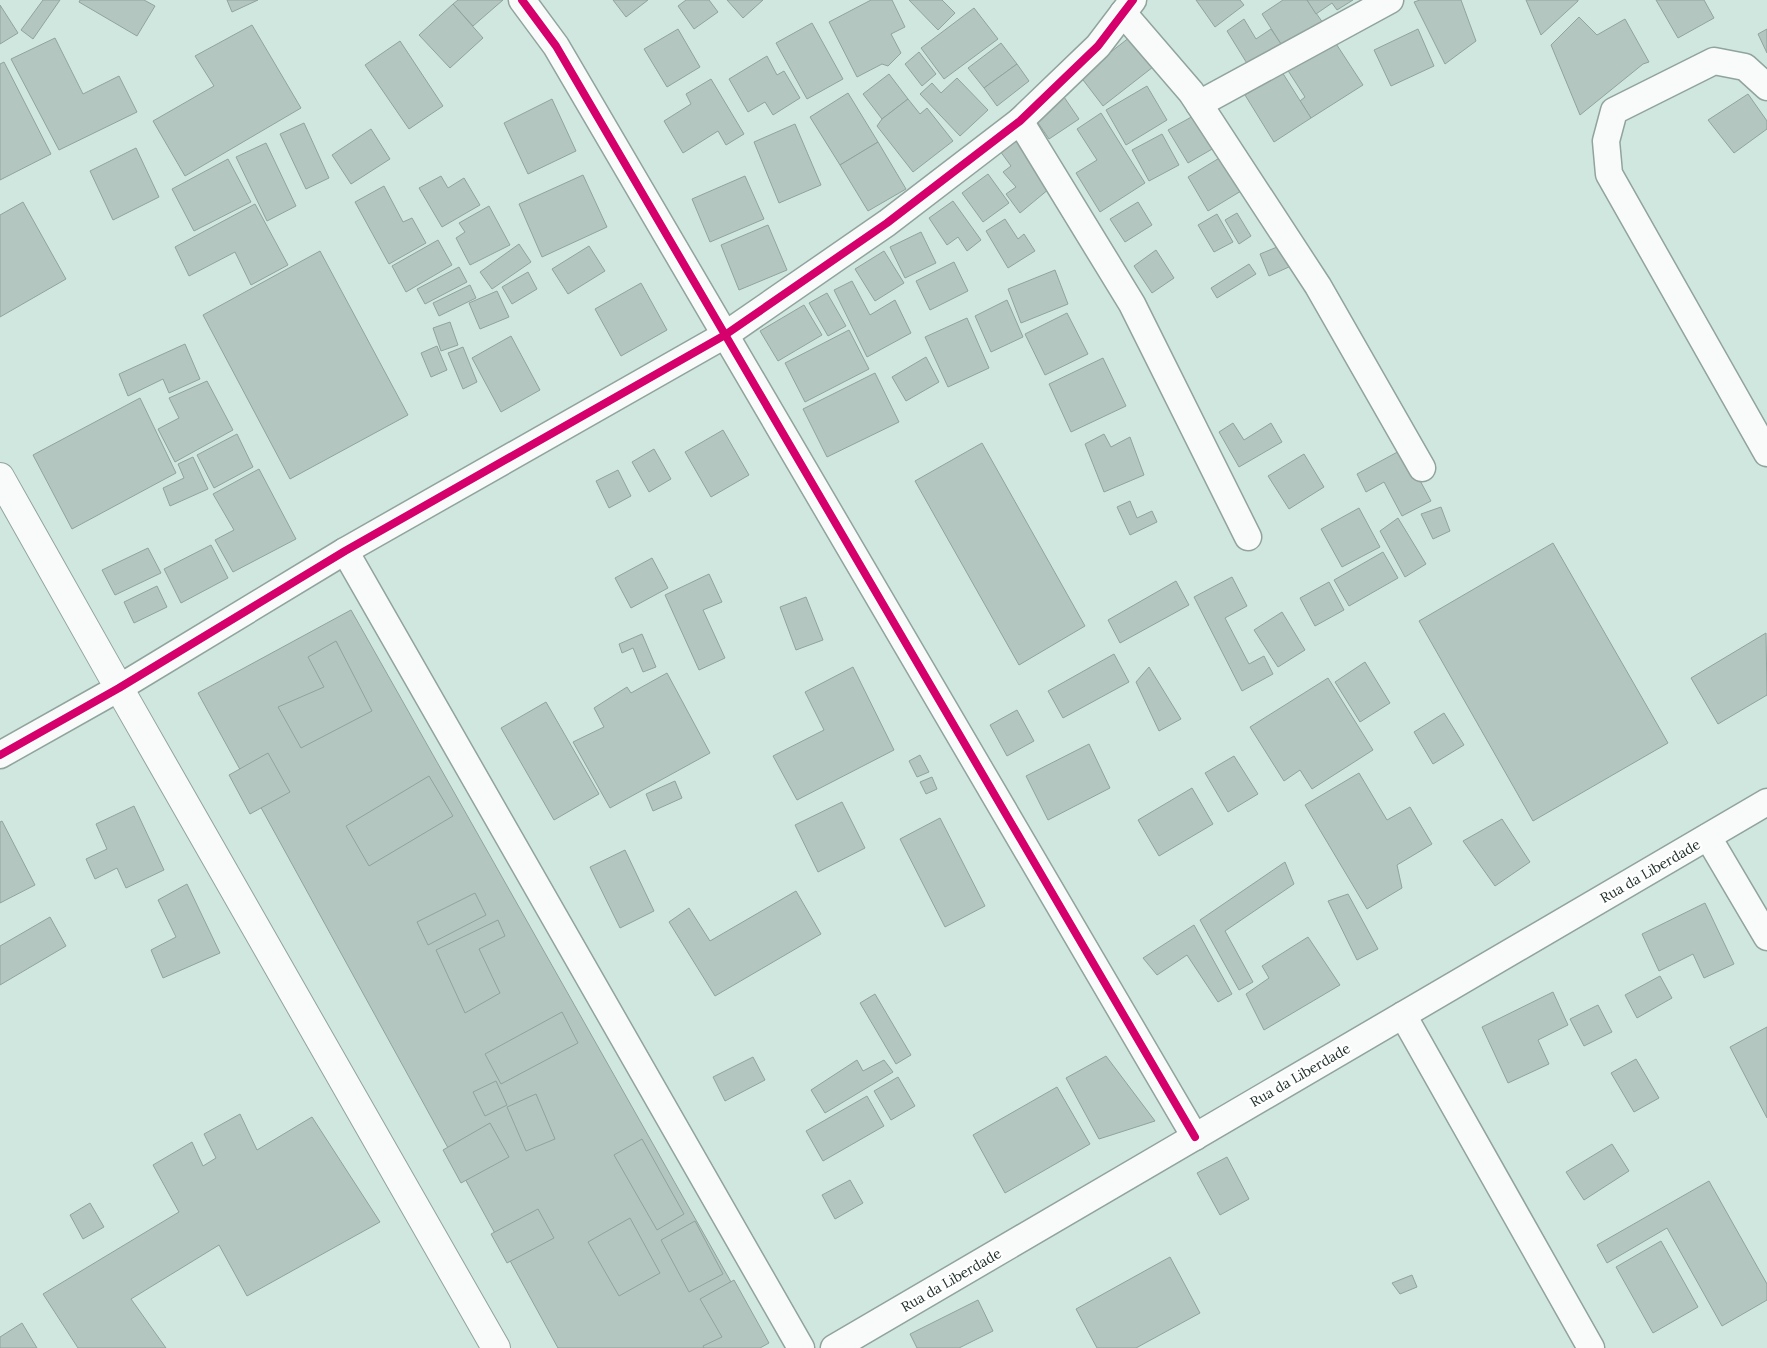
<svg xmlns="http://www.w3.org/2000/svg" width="1767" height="1348" viewBox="0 0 1767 1348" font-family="Lora,serif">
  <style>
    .building { fill: #b4c6c0; stroke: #91a39d }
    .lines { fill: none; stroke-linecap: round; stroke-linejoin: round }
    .street-casing { stroke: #91a39d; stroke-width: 29 }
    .secondary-casing { stroke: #91a39d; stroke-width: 30 }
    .street { stroke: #f8fbfa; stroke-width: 26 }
    .secondary { stroke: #f8fbfa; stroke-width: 28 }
    .cycleway-casing { stroke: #fff; stroke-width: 11 }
    .cycleway { stroke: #d6006c; stroke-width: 8 }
    .labels { text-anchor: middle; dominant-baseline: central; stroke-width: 4.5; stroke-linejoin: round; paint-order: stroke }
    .street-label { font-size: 14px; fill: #20312b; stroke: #fff }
  </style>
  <rect width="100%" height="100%" fill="#d0e7df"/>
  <g class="building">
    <path d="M43 0H60L33 39 21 30Z"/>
    <path d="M80 0H144L155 6 137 36 79 2Z"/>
    <path d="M227 0H258L232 12Z"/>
    <path d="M458 0H503L473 26 453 4Z"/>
    <path d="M613 0H648L626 17Z"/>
    <path d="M686 0H709L718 12 694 29 678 6Z"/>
    <path d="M727 0H763L743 18Z"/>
    <path d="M871 0H892L905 27 891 34 901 53 888 66 882 64 857 77 829 22Z"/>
    <path d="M909 0H942L955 13 938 30Z"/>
    <path d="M1196 0H1240L1244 5 1215 27Z"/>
    <path d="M1283 0H1307L1323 23 1284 49 1262 14Z"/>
    <path d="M1307 0H1353L1337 10 1332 3 1316 14Z"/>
    <path d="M1420 0H1461L1476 41 1445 64 1414 2Z"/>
    <path d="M1526 0H1578V1L1541 35Z"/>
    <path d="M1656 0H1704L1714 18 1678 38Z"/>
    <path d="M453 4 483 38 450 68 419 35Z"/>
    <path d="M0 5 18 33 0 44Z"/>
    <path d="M974 8 998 39 944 79 921 48Z"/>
    <path d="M1579 17 1597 35 1625 19 1649 62 1643 64 1580 115 1551 45Z"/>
    <path d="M1244 19 1256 39 1271 29 1281 44 1248 65 1227 31Z"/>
    <path d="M812 23 843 79 807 99 776 43Z"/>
    <path d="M252 25 301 108 185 176 153 121 214 86 195 56Z"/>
    <path d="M678 29 700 67 667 87 644 49Z"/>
    <path d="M1418 29 1434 66 1391 86 1374 50Z"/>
    <path d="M1767 29V53L1758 34Z"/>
    <path d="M1331 36 1363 85 1311 118 1300 101 1305 97 1285 66Z"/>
    <path d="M1130 37 1153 67 1103 106 1080 76Z"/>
    <path d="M55 38 83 94 119 76 137 112 59 150 11 59Z"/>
    <path d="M400 41 443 106 409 129 365 65Z"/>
    <path d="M1001 43 1017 64 984 88 968 68Z"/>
    <path d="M919 52 936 74 922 86 905 64Z"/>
    <path d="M767 56 777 75 784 71 800 98 773 115 765 102 748 112 729 79Z"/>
    <path d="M4 62 51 154 0 180V64Z"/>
    <path d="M1017 64 1029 81 997 106 984 88Z"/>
    <path d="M1282 72 1311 118 1274 142 1245 95Z"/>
    <path d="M889 74 908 99 882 119 863 94Z"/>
    <path d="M957 78 988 110 960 136 920 94 932 83 941 93Z"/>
    <path d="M711 79 744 134 726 145 718 131 683 153 664 121 691 104 686 94Z"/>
    <path d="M1147 86 1167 120 1126 145 1106 110Z"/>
    <path d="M848 93 878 142 840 165 810 117Z"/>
    <path d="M1748 94 1767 121V129L1734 153 1708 120Z"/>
    <path d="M1064 97 1079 119 1049 139 1034 117Z"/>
    <path d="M552 99 576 151 528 174 504 123Z"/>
    <path d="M908 99 920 114 927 108 953 141 913 172 877 126 882 119Z"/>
    <path d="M1101 113 1145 183 1100 212 1076 173 1097 160 1077 129Z"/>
    <path d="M1195 115 1214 148 1188 163 1168 130Z"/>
    <path d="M304 123 329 178 306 189 280 134Z"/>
    <path d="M795 124 821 185 779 203 754 142Z"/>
    <path d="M371 129 390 159 351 184 332 155Z"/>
    <path d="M1162 134 1179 165 1149 181 1132 150Z"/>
    <path d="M1018 137 1055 184 1020 213 1006 194 1016 187 1003 172 1011 166 1000 151Z"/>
    <path d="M878 142 906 189 868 211 840 165Z"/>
    <path d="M266 143 296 206 267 221 236 157Z"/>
    <path d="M136 148 159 197 113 220 90 171Z"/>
    <path d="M1226 154 1246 188 1208 211 1188 177Z"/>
    <path d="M228 159 251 202 194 231 172 189Z"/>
    <path d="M988 174 1009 203 983 222 962 193Z"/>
    <path d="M583 175 607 227 542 257 519 204Z"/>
    <path d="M441 176 448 188 464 178 480 205 442 227 419 188Z"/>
    <path d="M745 176 764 219 710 242 692 199Z"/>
    <path d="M384 186 403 222 412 218 426 243 389 264 355 202Z"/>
    <path d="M953 201 981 240 967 251 958 237 947 245 929 218Z"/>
    <path d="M23 202 66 279 0 317V215Z"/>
    <path d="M1138 202 1152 225 1125 242 1110 219Z"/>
    <path d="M255 204 288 265 251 285 235 252 189 276 175 247Z"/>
    <path d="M489 206 510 245 470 265 456 238 465 232 459 223Z"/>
    <path d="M1237 213 1251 236 1239 244 1225 220Z"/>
    <path d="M1217 214 1233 242 1214 252 1198 225Z"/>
    <path d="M1005 219 1018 239 1024 234 1035 251 1008 268 986 231Z"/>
    <path d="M768 225 787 270 739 290 721 245Z"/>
    <path d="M921 232 936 263 905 278 890 247Z"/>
    <path d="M438 240 452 265 406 292 392 266Z"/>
    <path d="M519 244 531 262 492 289 480 272Z"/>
    <path d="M1282 245 1291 266 1269 276 1260 254Z"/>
    <path d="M589 246 605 271 568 294 552 269Z"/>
    <path d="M1156 250 1174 278 1152 293 1134 266Z"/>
    <path d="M320 251 408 415 290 479 203 315Z"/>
    <path d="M884 251 904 283 875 301 855 269Z"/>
    <path d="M954 262 968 291 930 310 916 281Z"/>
    <path d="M1249 264 1256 274 1217 298 1211 288Z"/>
    <path d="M459 267 467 282 425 304 417 289Z"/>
    <path d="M1055 270 1068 304 1021 323 1008 289Z"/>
    <path d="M528 272 537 289 512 304 502 287Z"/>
    <path d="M852 281 870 315 895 300 911 333 867 357 834 290Z"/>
    <path d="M641 283 667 330 621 356 595 309Z"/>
    <path d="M470 285 476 298 439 316 433 303Z"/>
    <path d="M497 291 509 317 480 329 469 303Z"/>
    <path d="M827 293 846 326 828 336 809 303Z"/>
    <path d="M1007 300 1023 337 991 352 975 316Z"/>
    <path d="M804 305 822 335 778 361 760 331Z"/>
    <path d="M1067 313 1088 354 1045 375 1025 334Z"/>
    <path d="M967 318 989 368 948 387 925 337Z"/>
    <path d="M450 322 458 345 441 351 433 328Z"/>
    <path d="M849 330 869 369 805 402 785 363Z"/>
    <path d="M511 336 540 390 501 412 472 358Z"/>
    <path d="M185 344 200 379 169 393 163 379 128 396 119 374Z"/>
    <path d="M437 346 447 370 431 377 421 353Z"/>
    <path d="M463 347 477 382 463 389 448 353Z"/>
    <path d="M926 357 939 382 906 401 892 377Z"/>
    <path d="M1103 358 1126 406 1071 432 1049 384Z"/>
    <path d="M875 373 899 422 827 457 803 409Z"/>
    <path d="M207 381 233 430 175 462 158 429 179 418 169 398Z"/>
    <path d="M140 398 176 473 72 529 33 455Z"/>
    <path d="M1233 423 1244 440 1271 423 1282 442 1239 467 1219 432Z"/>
    <path d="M723 430 749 475 711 497 685 452Z"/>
    <path d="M237 434 253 467 214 488 197 455Z"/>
    <path d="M1104 434 1111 447 1130 437 1144 475 1104 492 1085 444Z"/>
    <path d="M982 443 1085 626 1019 665 915 481Z"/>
    <path d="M654 449 671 479 649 492 632 462Z"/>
    <path d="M1403 449 1431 501 1402 516 1384 482 1366 492 1357 474Z"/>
    <path d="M1304 454 1324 487 1289 509 1268 476Z"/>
    <path d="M193 457 208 489 170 506 163 488 184 478 178 464Z"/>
    <path d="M259 469 296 539 233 572 215 540 234 530 213 494Z"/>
    <path d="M618 470 631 496 609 508 596 481Z"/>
    <path d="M1130 501 1137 518 1152 511 1157 522 1130 535 1117 507Z"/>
    <path d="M1441 507 1450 531 1433 539 1421 514Z"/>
    <path d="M1359 508 1380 547 1342 567 1321 529Z"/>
    <path d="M1398 518 1426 564 1405 577 1380 531Z"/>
    <path d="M1553 543 1668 743 1533 821 1419 621Z"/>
    <path d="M211 545 228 578 181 603 164 569Z"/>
    <path d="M148 548 161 573 115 595 102 570Z"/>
    <path d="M1383 552 1398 578 1349 606 1334 580Z"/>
    <path d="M652 558 668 588 631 608 615 578Z"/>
    <path d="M709 574 722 602 703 610 725 658 699 670 665 595Z"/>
    <path d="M1232 577 1247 606 1225 618 1249 664 1264 656 1273 674 1242 691 1194 597Z"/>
    <path d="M1176 581 1189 605 1120 643 1108 620Z"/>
    <path d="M1329 582 1344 610 1315 626 1300 598Z"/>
    <path d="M157 586 167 607 134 623 124 602Z"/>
    <path d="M806 597 823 640 796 650 780 607Z"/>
    <path d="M351 610 761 1335 737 1348H558L198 693Z"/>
    <path d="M1282 612 1305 650 1278 667 1254 630Z"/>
    <path d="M1766 633 1767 695 1718 724 1691 678Z"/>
    <path d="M642 634 656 667 643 672 633 648 622 653 619 644Z"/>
    <path d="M336 641 372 711 301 748 278 707 324 687 308 657Z"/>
    <path d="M1114 654 1129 682 1063 718 1048 691Z"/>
    <path d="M1365 662 1390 703 1360 722 1335 682Z"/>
    <path d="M853 667 894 750 797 800 773 756 824 730 805 692Z"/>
    <path d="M1149 667 1181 719 1159 731 1136 682Z"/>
    <path d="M667 673 710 753 610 808 573 742 604 727 594 708 627 687 631 693Z"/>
    <path d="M1328 678 1373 750 1312 789 1300 770 1284 781 1250 727Z"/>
    <path d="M546 702 599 794 554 820 501 728Z"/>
    <path d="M1017 710 1034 741 1007 756 990 725Z"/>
    <path d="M1444 713 1464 745 1433 764 1414 732Z"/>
    <path d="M1089 744 1110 788 1048 820 1026 776Z"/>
    <path d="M268 753 290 792 250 814 229 775Z"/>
    <path d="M920 755 929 772 917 777 909 761Z"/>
    <path d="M1234 756 1258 794 1228 812 1205 773Z"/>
    <path d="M1359 773 1387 820 1410 807 1432 844 1397 865 1402 888 1367 909 1305 805Z"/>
    <path d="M429 776 453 816 369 866 346 826Z"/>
    <path d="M932 777 937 789 926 794 920 782Z"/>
    <path d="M675 781 682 798 653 811 646 794Z"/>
    <path d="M1192 788 1213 824 1159 856 1138 820Z"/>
    <path d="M842 802 865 848 818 872 795 825Z"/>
    <path d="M134 806 164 870 126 888 117 868 95 879 86 859 107 849 96 824Z"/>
    <path d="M940 818 985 906 945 927 900 839Z"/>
    <path d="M1502 819 1530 862 1495 886 1463 841Z"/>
    <path d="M2 821 35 885 0 903V822Z"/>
    <path d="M625 850 654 911 620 928 590 867Z"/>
    <path d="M1285 862 1294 884 1225 931 1253 982 1239 990 1200 920Z"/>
    <path d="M187 884 220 953 163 978 151 950 176 937 158 900Z"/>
    <path d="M796 891 821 934 715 996 669 922 689 908 710 941Z"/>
    <path d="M475 893 486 915 428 945 417 922Z"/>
    <path d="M1348 894 1378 949 1357 960 1328 901Z"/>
    <path d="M1705 903 1734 964 1704 978 1693 954 1659 971 1642 934Z"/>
    <path d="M50 917 66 946 0 985V946Z"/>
    <path d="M498 920 505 936 479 949 500 993 465 1013 436 950Z"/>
    <path d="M1194 925 1232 994 1218 1002 1187 955 1157 975 1143 958Z"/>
    <path d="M1308 937 1340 985 1264 1030 1246 994 1269 978 1262 966Z"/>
    <path d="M1660 976 1672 998 1637 1018 1625 995Z"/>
    <path d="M1553 992 1568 1025 1538 1040 1549 1064 1508 1083 1482 1027Z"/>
    <path d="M875 994 911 1055 896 1064 860 1003Z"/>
    <path d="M1598 1005 1612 1032 1584 1046 1570 1019Z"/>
    <path d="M562 1012 578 1043 501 1084 485 1054Z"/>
    <path d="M1767 1027V1118L1730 1047Z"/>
    <path d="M1106 1056 1155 1121 1099 1139 1066 1078Z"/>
    <path d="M753 1057 765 1080 725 1101 713 1077Z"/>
    <path d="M1636 1059 1659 1098 1634 1112 1611 1073Z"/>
    <path d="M857 1060 863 1071 884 1060 893 1072 825 1113 811 1090Z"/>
    <path d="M898 1077 915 1106 891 1120 874 1091Z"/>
    <path d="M496 1081 507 1105 485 1116 473 1092Z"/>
    <path d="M1057 1087 1090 1144 1005 1193 973 1135Z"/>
    <path d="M536 1094 555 1139 526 1151 507 1107Z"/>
    <path d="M867 1096 884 1126 823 1161 806 1131Z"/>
    <path d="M240 1114 257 1150 312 1117 380 1222 247 1296 219 1245 131 1299 166 1348H78L43 1294 179 1212 153 1165 192 1142 203 1166 216 1158 204 1134Z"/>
    <path d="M490 1123 509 1157 461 1183 443 1150Z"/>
    <path d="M642 1139 684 1214 657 1230 614 1155Z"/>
    <path d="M1612 1144 1629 1171 1584 1200 1566 1172Z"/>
    <path d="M1227 1157 1249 1199 1220 1215 1197 1173Z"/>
    <path d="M850 1180 863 1203 835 1219 822 1195Z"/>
    <path d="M1709 1181 1767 1284V1300L1722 1326 1667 1228 1607 1263 1597 1245Z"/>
    <path d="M90 1203 104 1227 83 1239 70 1215Z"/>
    <path d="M538 1209 554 1238 507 1263 491 1234Z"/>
    <path d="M630 1218 660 1273 619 1296 588 1242Z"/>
    <path d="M695 1221 723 1274 689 1292 661 1240Z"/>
    <path d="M1661 1241 1698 1307 1653 1333 1616 1267Z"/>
    <path d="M1170 1257 1200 1313 1136 1348H1097L1076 1309Z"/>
    <path d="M1412 1275 1417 1287 1400 1294 1392 1283Z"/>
    <path d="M734 1280 769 1343 760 1348H704L703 1346 722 1337 700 1299Z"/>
    <path d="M978 1300 993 1331 959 1348H917L910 1334Z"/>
    <path d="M22 1323 37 1348H0V1337Z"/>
  </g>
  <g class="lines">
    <defs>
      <g id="street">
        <path d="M522 0 556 46 1195 1137"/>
        <path d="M1123 13 1191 92 1199 104 1318 286 1422 468"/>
        <path d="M1767 87 1745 67 1714 61 1614 111 1606 141 1609 174 1767 453"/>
        <path d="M1199 104 1390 0"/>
        <path d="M1020 121 1132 304 1248 537"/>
        <path d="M345 551 801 1348"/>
        <path d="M0 755 119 688 345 551 725 335 887 223 1020 121 1098 46 1133 0"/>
        <path d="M1708 837 1767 937"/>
        <path d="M1403 1015 1591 1348"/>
        <path d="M834 1348 1767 802"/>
      </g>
      <path id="secondary" d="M0 477 119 688 496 1348"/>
    </defs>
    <use href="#street" class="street-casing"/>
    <use href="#secondary" class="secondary-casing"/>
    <use href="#street" class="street"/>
    <use href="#secondary" class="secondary"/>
    <defs>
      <g id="cycleway">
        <path d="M522 0 556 46 1195 1137"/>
        <path d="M0 755 119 688 345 551 725 335 887 223 1020 121 1098 46 1133 0"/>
      </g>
    </defs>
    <use href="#cycleway" class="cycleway-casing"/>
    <use href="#cycleway" class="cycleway"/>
  </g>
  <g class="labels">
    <g class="street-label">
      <text transform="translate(1650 871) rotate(-30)">Rua da Liberdade</text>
      <text transform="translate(1300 1075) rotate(-30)">Rua da Liberdade</text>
      <text transform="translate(951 1280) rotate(-30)">Rua da Liberdade</text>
    </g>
  </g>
</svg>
